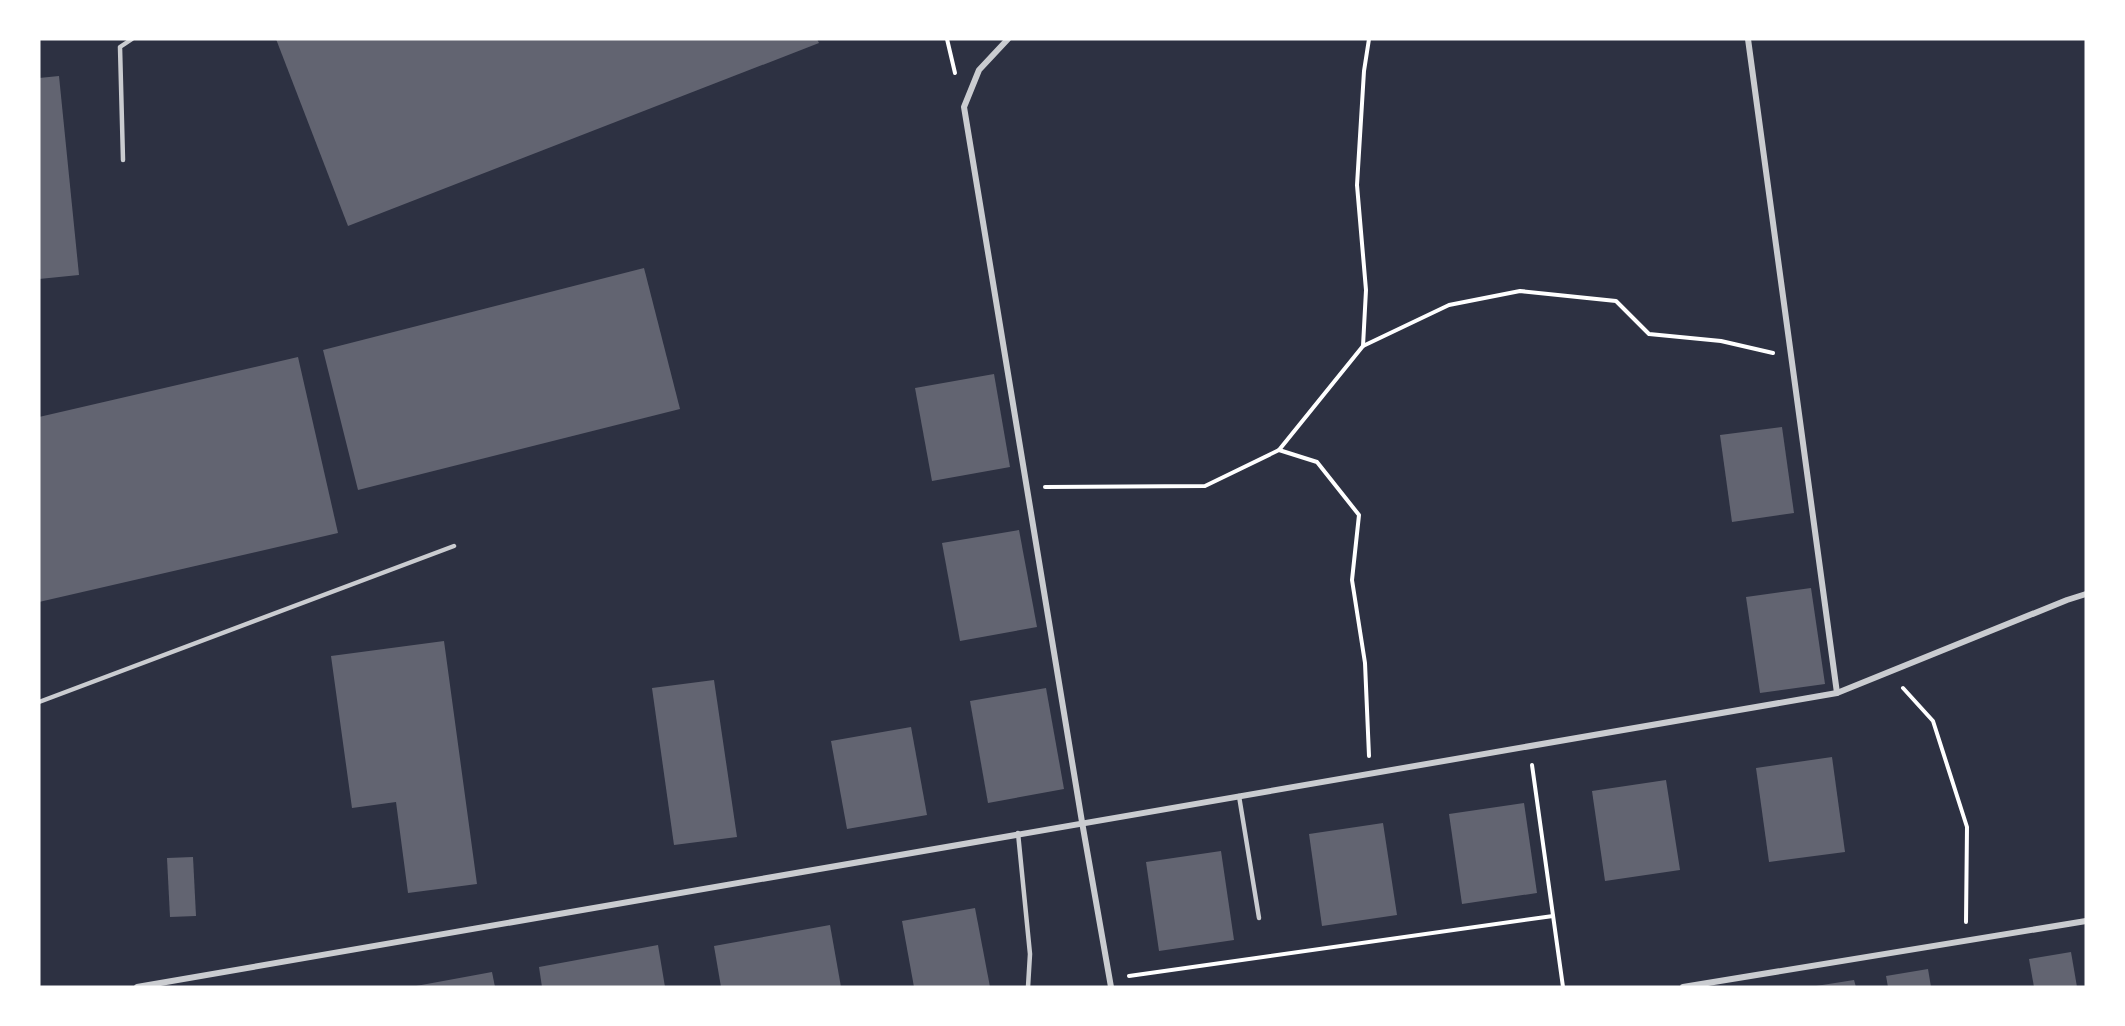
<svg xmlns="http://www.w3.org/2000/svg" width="2125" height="1026" viewBox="0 0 2125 1026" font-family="'Roboto Condensed',sans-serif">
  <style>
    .building { fill: #626471 }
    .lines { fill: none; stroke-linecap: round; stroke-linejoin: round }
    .path { stroke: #fff; stroke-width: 4 }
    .service { stroke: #caccd0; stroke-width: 4.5 }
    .minor { stroke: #caccd0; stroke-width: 6 }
  </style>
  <rect width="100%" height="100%" fill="#2d3142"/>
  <g class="building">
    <path d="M276 39H817L819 43 348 226Z"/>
    <path d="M59 76 79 275 39 279V78Z"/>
    <path d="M644 268 680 409 358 490 323 350Z"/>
    <path d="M298 357 338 533 39 602V417Z"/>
    <path d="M994 374 1010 467 932 481 915 388Z"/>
    <path d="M1782 427 1794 513 1732 522 1720 435Z"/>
    <path d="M1019 530 1037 627 960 641 942 543Z"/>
    <path d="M1811 588 1825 684 1760 693 1746 597Z"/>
    <path d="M444 641 477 884 408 893 396 802 352 808 331 656Z"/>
    <path d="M714 680 737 837 674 845 652 688Z"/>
    <path d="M1046 688 1064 789 988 803 970 701Z"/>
    <path d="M911 727 927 815 847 829 831 741Z"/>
    <path d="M1832 757 1845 852 1769 862 1756 768Z"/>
    <path d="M1666 780 1680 870 1605 881 1592 791Z"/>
    <path d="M1524 803 1537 893 1462 904 1449 814Z"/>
    <path d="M1383 823 1397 915 1322 926 1309 834Z"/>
    <path d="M1221 851 1234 940 1159 951 1146 862Z"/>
    <path d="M193 857 196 916 170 917 167 858Z"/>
    <path d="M975 908 990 987H914L902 921Z"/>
    <path d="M830 925 841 987H721L714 946Z"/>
    <path d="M658 945 665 987H542L539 967Z"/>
    <path d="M2071 952 2077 987H2034L2029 959Z"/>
    <path d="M1928 969 1931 987H1888L1886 976Z"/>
    <path d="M492 972 495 987H416V986Z"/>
    <path d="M1854 980 1856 987H1816V986Z"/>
  </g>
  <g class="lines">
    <g class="path">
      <path d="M947 39 955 73"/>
      <path d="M1363 346 1366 290 1357 185 1364 71 1369 39"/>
      <path d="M1279 450 1363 346 1449 305 1520 291 1616 301 1649 334 1721 341 1773 353"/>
      <path d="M1045 487 1205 486 1279 450 1317 462 1359 515 1352 580 1365 663 1369 756"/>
      <path d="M1903 688 1933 721 1967 827 1966 922"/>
      <path d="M1532 765 1563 987"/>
      <path d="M1129 976 1553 916"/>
    </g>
    <g class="service">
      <path d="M123 160 120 47 132 39"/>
      <path d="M39 702 454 546"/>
      <path d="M1239 796 1259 918"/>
      <path d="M1018 833 1030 954 1028 987"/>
    </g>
    <g class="minor">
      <path d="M1008 39 979 70 964 107 1082 822 1111 987"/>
      <path d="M1748 39 1837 693"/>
      <path d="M137 987 1837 693 2067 600 2086 594"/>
      <path d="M1683 987 2086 921"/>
    </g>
  </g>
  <rect width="2125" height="1026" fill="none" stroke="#ffffff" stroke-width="81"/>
</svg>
